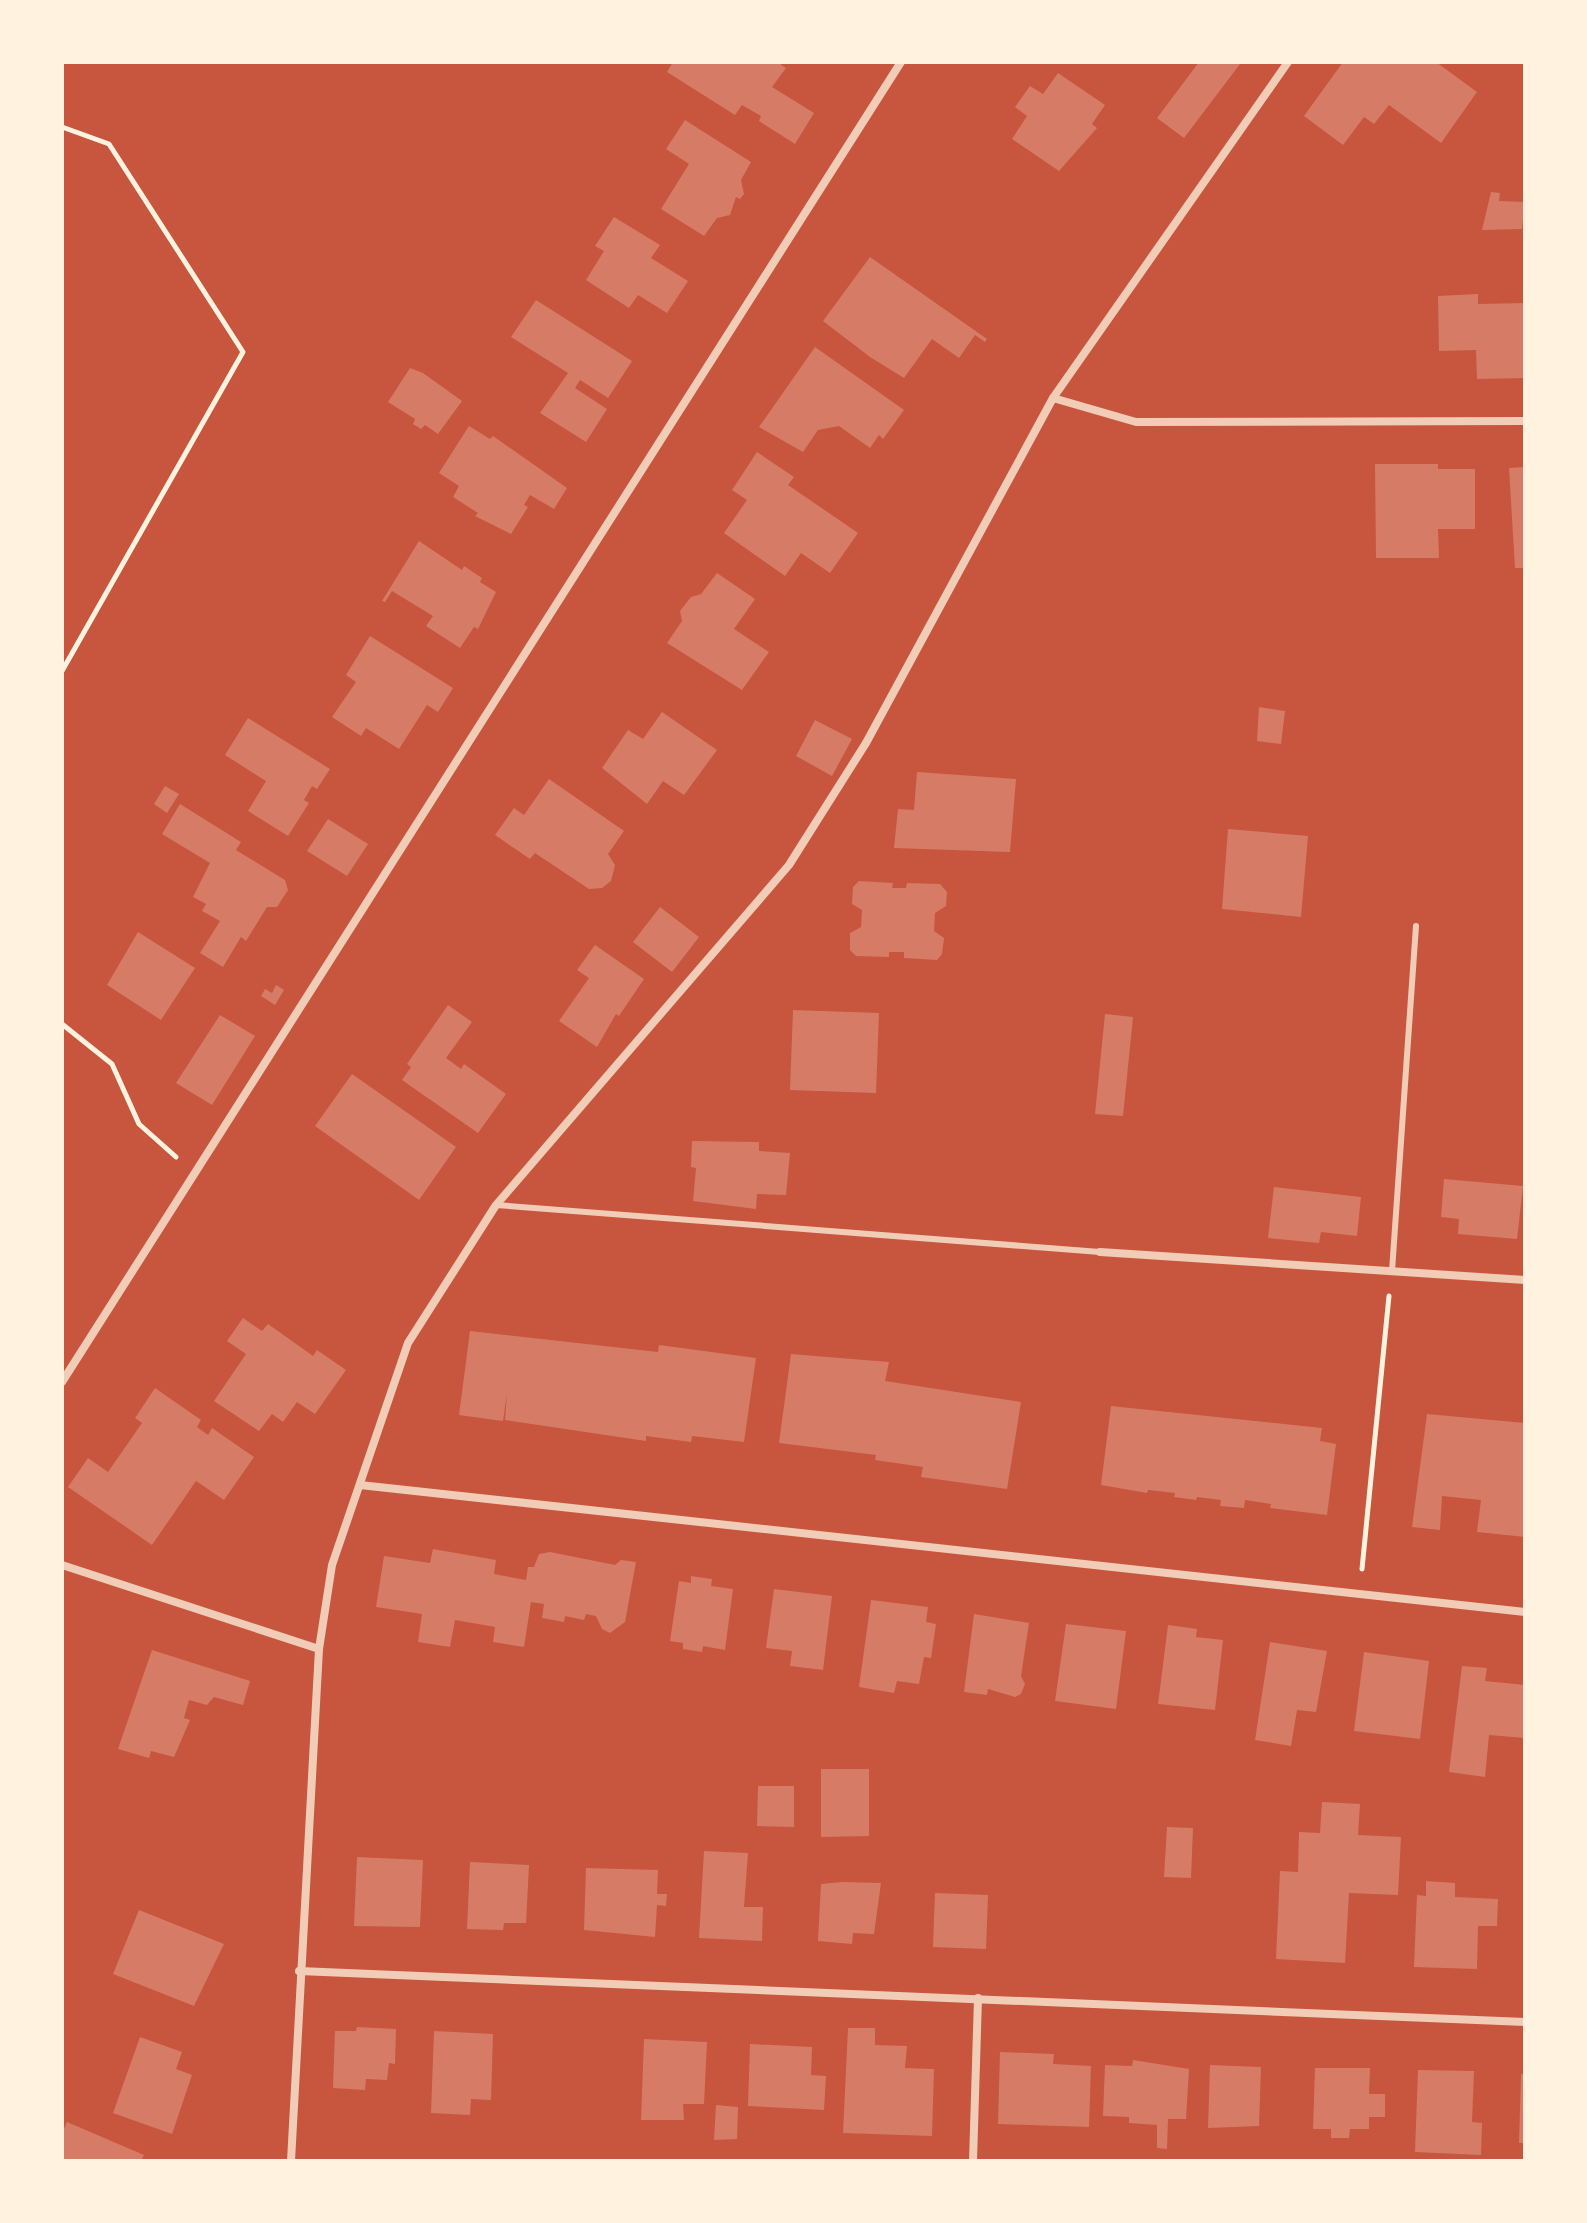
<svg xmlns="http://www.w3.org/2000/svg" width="1587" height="2223" viewBox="0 0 1587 2223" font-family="'Exo 2',sans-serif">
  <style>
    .building { fill: #d67c66 }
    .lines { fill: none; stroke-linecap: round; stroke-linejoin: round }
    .path { stroke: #fff3e0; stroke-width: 5 }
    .service { stroke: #f1ccb7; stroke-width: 6 }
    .minor { stroke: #f1ccb7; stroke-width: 8 }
  </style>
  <rect width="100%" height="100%" fill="#c8553d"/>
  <g class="building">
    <path d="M673 62H783L781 65 786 68 772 87 814 113 795 144 759 121 761 116 742 105 735 115 667 72Z"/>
    <path d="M1199 62 1240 64 1184 138 1157 118Z"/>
    <path d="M1343 62H1436L1477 92 1441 143 1389 105 1374 124 1364 117 1343 145 1304 116Z"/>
    <path d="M1058 73 1105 105 1092 124 1097 128 1059 171 1012 139 1027 116 1015 107 1030 86 1043 94Z"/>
    <path d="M685 120 751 162 741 180 744 194 740 199 736 197 730 215 717 218 704 236 661 209 689 164 666 149Z"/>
    <path d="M1491 192 1500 193 1499 201 1525 202 1522 229 1482 230Z"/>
    <path d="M614 217 660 245 651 258 688 281 667 313 638 295 629 308 586 280 604 251 595 246Z"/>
    <path d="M870 257 987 339 985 342 975 335 959 358 932 339 904 378 870 357 823 321Z"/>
    <path d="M1478 294V304L1525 303V378L1477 379 1476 350 1439 351 1438 296Z"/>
    <path d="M536 300 632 361 608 398 580 380 575 388 607 409 586 442 540 413 568 373 511 337Z"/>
    <path d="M815 347 904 410 883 439 879 435 870 448 839 426 818 430 803 452 759 427Z"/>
    <path d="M410 368 423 373 462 401 438 434 425 425 421 429 413 424 415 419 388 402Z"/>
    <path d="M469 426 490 439 493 436 567 488 554 509 530 495 524 505 528 507 511 534 475 516 478 513 453 497 459 486 439 473Z"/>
    <path d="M757 452 794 477 788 485 858 533 830 573 801 553 785 576 724 533 747 500 732 490Z"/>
    <path d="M1375 464H1438V469H1475V529H1438L1439 558H1376Z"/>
    <path d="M1525 467V568H1515L1509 468Z"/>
    <path d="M419 541 462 570 464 566 482 578 480 582 496 592 478 629 474 627 460 648 426 626 433 616 392 591 385 602 382 601Z"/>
    <path d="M717 573 755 599 734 629 769 652 742 690 667 643 682 621 680 611 691 597 701 594Z"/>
    <path d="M370 636 453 688 438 712 427 705 399 749 366 728 361 736 332 717 356 682 346 675Z"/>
    <path d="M1259 707 1285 711 1281 744 1257 741Z"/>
    <path d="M662 712 717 750 684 795 663 781 647 804 602 768 628 730 643 739Z"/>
    <path d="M248 718 330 769 317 789 312 786 304 800 309 803 288 836 248 811 266 781 225 755Z"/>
    <path d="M815 720 852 739 832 776 796 756Z"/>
    <path d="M917 772 1016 779 1010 852 894 848 898 809 914 810Z"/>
    <path d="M549 779 624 831 608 854 615 865 611 881 602 888 589 889 535 853 530 859 495 835 514 808 524 815Z"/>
    <path d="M165 786 179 794 167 813 154 804Z"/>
    <path d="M180 804 241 842 236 850 285 880 288 890 277 907H267L246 941 241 937 223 967 200 953 220 921 202 911 206 904 193 897 210 863 162 834Z"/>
    <path d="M328 819 368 844 347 876 307 851Z"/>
    <path d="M1228 829 1308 836 1301 917 1222 909Z"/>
    <path d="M859 881 893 883 892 888H906L907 883 940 884 947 892 946 906 935 913 934 931 944 938 942 954 937 960 904 958V952H889V957L856 956 850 950V933L861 927 862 910 852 904 853 887Z"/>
    <path d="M660 907 699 937 672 972 633 942Z"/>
    <path d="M138 932 195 968 161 1020 107 985Z"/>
    <path d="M595 945 644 979 619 1016 616 1014 597 1047 559 1021 589 978 577 970Z"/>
    <path d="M276 985 284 990 275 1005 261 996 265 989 272 993Z"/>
    <path d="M448 1005 472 1022 446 1058 461 1069 464 1064 506 1094 478 1133 402 1080 411 1067 407 1064Z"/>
    <path d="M793 1010 879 1013 876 1093 790 1090Z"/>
    <path d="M1105 1014 1133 1017 1123 1116 1095 1114Z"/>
    <path d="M220 1015 255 1036 212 1105 176 1083Z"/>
    <path d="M352 1074 456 1147 419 1200 315 1126Z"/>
    <path d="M692 1141 759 1142V1151L790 1153 786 1195 757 1194 756 1209 693 1201 696 1168 691 1167Z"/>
    <path d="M1444 1179 1523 1186 1517 1239 1458 1234 1459 1219 1441 1217Z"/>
    <path d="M1274 1187 1361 1197 1357 1236 1321 1232 1319 1243 1268 1238Z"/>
    <path d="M243 1318 262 1331 268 1324 313 1356 317 1350 346 1370 315 1414 297 1402 283 1422 272 1414 259 1431 214 1401 246 1354 227 1341Z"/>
    <path d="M470 1331 658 1352 659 1345 756 1358 744 1442 692 1436 691 1442 646 1436V1441L505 1420 507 1393 503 1421 459 1415Z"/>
    <path d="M791 1354 889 1362 885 1381 1021 1402 1007 1489 921 1477 923 1467 875 1460 876 1455 779 1443Z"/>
    <path d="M155 1388 201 1420 197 1427 208 1435 212 1428 254 1457 224 1500 196 1481 152 1545 68 1487 88 1458 108 1472 142 1423 135 1418Z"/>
    <path d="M1111 1406 1322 1428 1320 1441 1336 1444 1327 1515 1270 1508 1271 1504 1245 1500 1244 1508 1220 1506 1221 1500 1197 1497 1196 1500 1174 1497 1175 1493 1148 1490 1147 1493 1101 1485Z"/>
    <path d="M1427 1414 1525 1423V1537L1477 1532 1481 1500 1442 1496 1440 1530 1412 1527Z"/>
    <path d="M433 1549 496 1560 494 1574 526 1580 528 1567H534L539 1554 550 1552 615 1565 621 1560 636 1562 625 1622 610 1633 602 1629 596 1616 586 1614 584 1620 565 1616 564 1622 542 1618 544 1604 531 1602 524 1647 493 1642 495 1627 455 1620 450 1647 418 1642 422 1614 376 1607 384 1556 430 1563Z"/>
    <path d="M691 1576 712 1579 711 1586 733 1589 725 1650 703 1646 702 1652 683 1649V1643L670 1641 679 1581 691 1583Z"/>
    <path d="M774 1589 832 1596 823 1670 790 1666 792 1651 766 1648Z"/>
    <path d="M871 1600 928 1607 926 1622 936 1624 931 1658 924 1657 919 1684 897 1681 894 1693 859 1687Z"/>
    <path d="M974 1614 1029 1623 1021 1676 1025 1684 1021 1694 1015 1697 988 1689 987 1695 964 1692Z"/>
    <path d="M1066 1624 1126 1631 1116 1709 1055 1701Z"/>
    <path d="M1168 1625 1197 1629 1196 1637 1223 1640 1215 1710 1158 1704Z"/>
    <path d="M1270 1642 1327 1651 1316 1712 1297 1710 1291 1746 1255 1740Z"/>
    <path d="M152 1650 250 1681 243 1705 214 1697 207 1705 189 1700 184 1718 190 1720 174 1757 151 1751 149 1758 118 1749Z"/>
    <path d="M1364 1652 1429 1661 1420 1739 1354 1731Z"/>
    <path d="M1462 1666 1487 1668 1485 1681 1525 1685V1738L1489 1735 1485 1777 1449 1772Z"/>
    <path d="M821 1769H869V1836L821 1837Z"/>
    <path d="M758 1786H794V1827L757 1826Z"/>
    <path d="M1322 1802 1360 1804 1358 1835 1401 1837 1398 1895 1349 1893 1345 1963 1276 1959 1280 1871 1298 1872 1299 1832 1320 1833Z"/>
    <path d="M1167 1827 1193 1828 1191 1878 1164 1877Z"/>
    <path d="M704 1851 748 1853 744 1907H763L762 1941 699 1938Z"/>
    <path d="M357 1857 423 1860 420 1927 354 1926Z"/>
    <path d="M470 1862 529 1865 526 1923H504L503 1930 467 1929Z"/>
    <path d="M586 1868 658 1870 657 1894H667L666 1906 657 1905 655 1937 584 1930Z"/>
    <path d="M1426 1881 1455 1883V1897L1498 1899 1497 1926H1478L1477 1969 1414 1967 1417 1895 1426 1896Z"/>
    <path d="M842 1882 881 1883 874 1934 853 1933 852 1944 818 1941 821 1884Z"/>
    <path d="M935 1893 988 1895 986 1949 933 1947Z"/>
    <path d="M139 1910 224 1944 194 2006 113 1974Z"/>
    <path d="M357 2027 396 2029 395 2064 389 2063 387 2080 366 2079 365 2090 333 2088 335 2031H356Z"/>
    <path d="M848 2028H875V2045L907 2046 905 2068 934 2069 932 2136 843 2133Z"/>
    <path d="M434 2031 493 2034 491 2100 471 2099 470 2115 431 2113Z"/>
    <path d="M140 2037 182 2052 176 2069 192 2075 172 2134 113 2113Z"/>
    <path d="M644 2039 707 2042 704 2104H683L684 2120H641Z"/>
    <path d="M750 2044 812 2047 811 2075 826 2076 824 2110 748 2106Z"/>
    <path d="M1000 2052 1054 2054 1053 2064 1091 2066 1089 2127 998 2124Z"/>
    <path d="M1133 2060 1189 2069 1186 2119H1168L1167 2149 1157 2148V2125L1129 2123V2117L1103 2116 1105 2065 1132 2066Z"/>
    <path d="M1210 2065 1261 2067 1259 2126 1208 2128Z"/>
    <path d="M1315 2068H1370L1369 2094H1385V2117H1369V2129H1350L1349 2138H1331V2129H1313Z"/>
    <path d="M1418 2070 1474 2071 1472 2122 1482 2123 1481 2155 1415 2152Z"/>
    <path d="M1521 2074H1525V2143H1519Z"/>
    <path d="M716 2105 738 2107 737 2139 714 2140Z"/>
    <path d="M67 2122 144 2155 141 2161H62V2133Z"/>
  </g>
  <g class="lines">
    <g class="path">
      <path d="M62 127 109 144 243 352 62 671"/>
      <path d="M62 1024 112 1064 139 1124 176 1157"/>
      <path d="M1362 1569 1389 1296"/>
    </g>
    <g class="service">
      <path d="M496 1205 1100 1252"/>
      <path d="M1392 1271 1416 926"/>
    </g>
    <g class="minor">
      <path d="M1053 398 1136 422 1525 421"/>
      <path d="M1100 1252 1525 1280"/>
      <path d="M62 1382 901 62"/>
      <path d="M360 1485 1525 1612"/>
      <path d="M62 1565 319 1649"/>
      <path d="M299 1971 1525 2022"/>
      <path d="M291 2161 319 1649 332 1565 408 1343 496 1205 789 865 866 743 1053 398 1288 62"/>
      <path d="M973 2161 978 1998"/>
    </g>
  </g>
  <rect width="1587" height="2223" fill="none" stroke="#fff3e0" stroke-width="128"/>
</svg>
